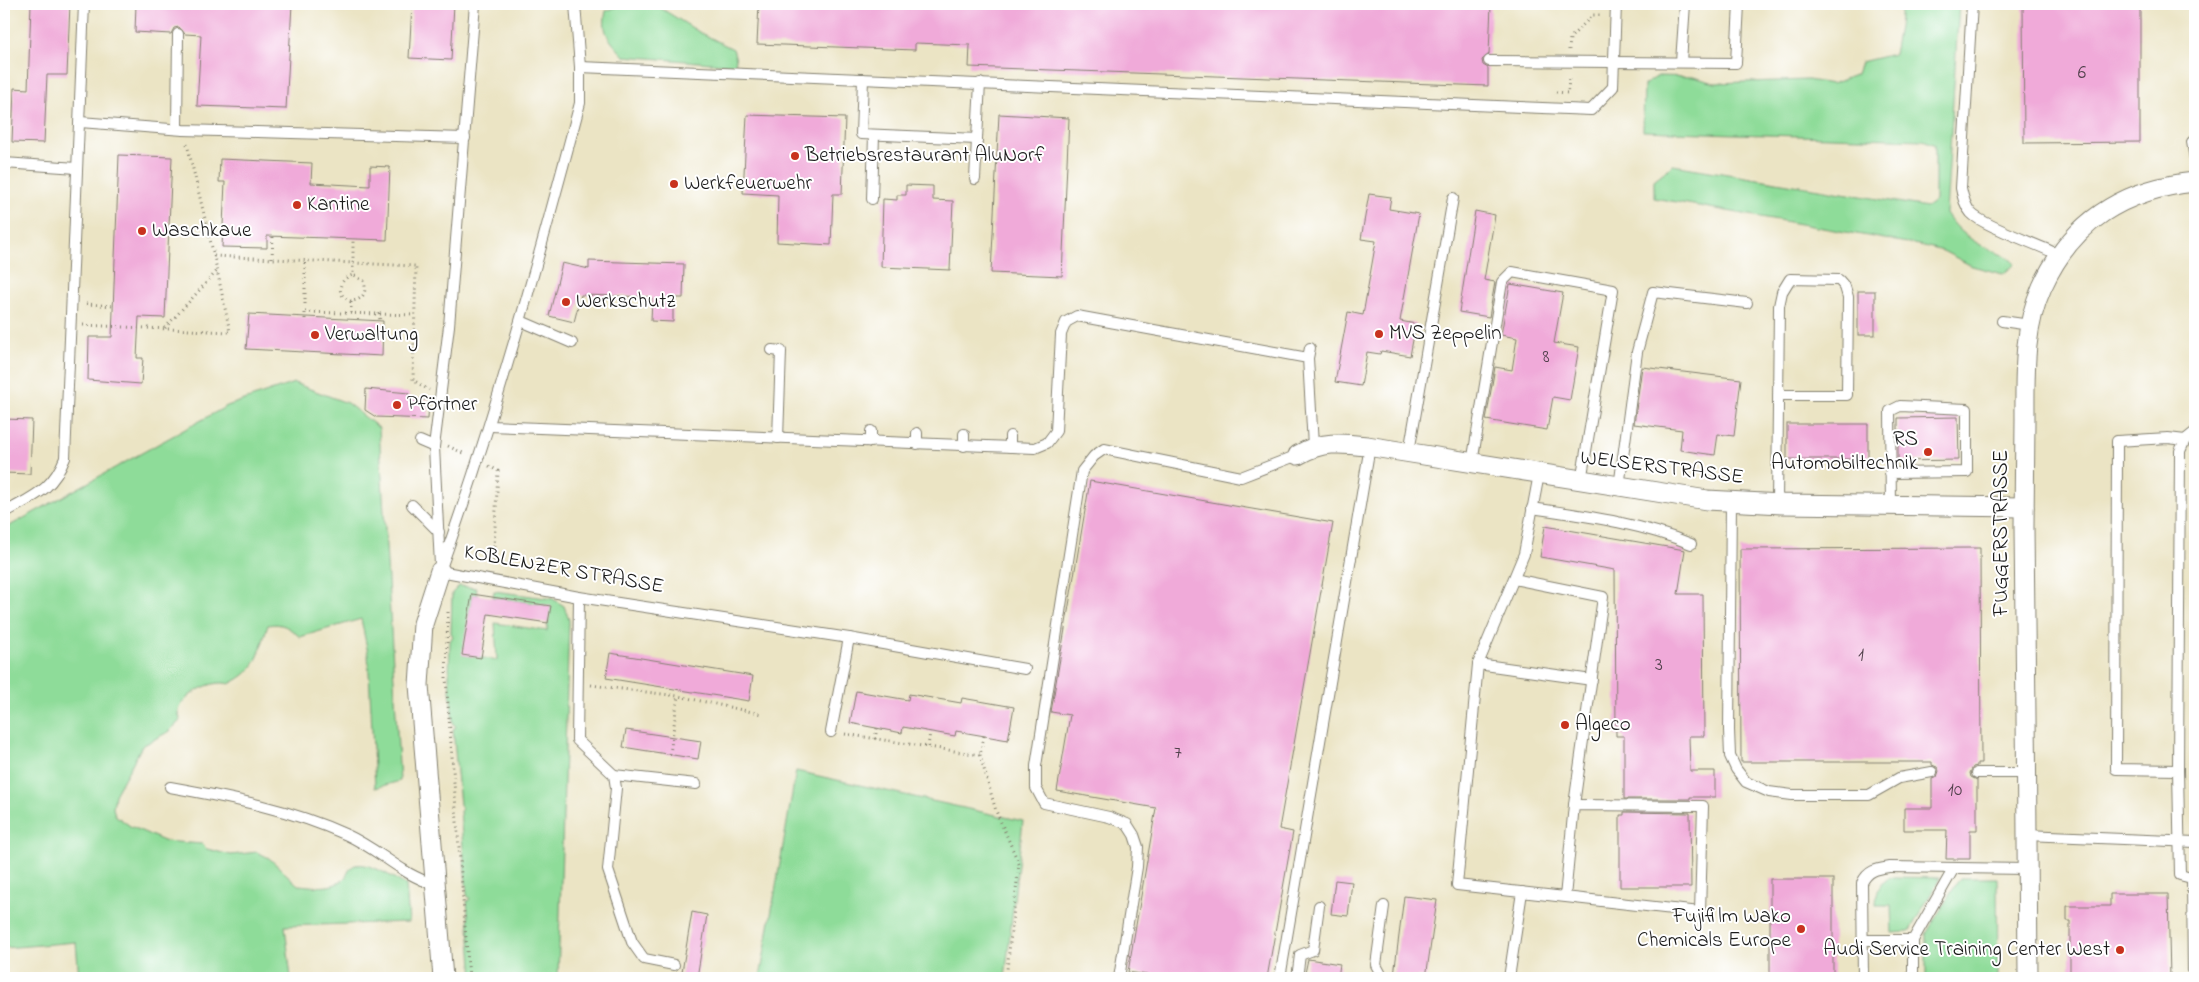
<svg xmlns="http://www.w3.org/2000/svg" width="2199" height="982" viewBox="0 0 2199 982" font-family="'Indie Flower',sans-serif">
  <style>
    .green { fill: #8edc99; stroke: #557c5a }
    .building { fill: #f0aad9 }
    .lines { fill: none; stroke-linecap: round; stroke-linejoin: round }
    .lane-casing { stroke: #848070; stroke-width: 12 }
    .street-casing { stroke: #848070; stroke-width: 21 }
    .path { stroke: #848070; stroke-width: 3; stroke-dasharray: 1 4; stroke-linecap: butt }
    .lane { stroke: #fff; stroke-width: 10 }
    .street { stroke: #fff; stroke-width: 19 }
    .poi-dot { fill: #c8321e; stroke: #fff; stroke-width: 2 }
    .labels { text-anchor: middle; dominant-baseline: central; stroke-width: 4; stroke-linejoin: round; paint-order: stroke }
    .number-label { font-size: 19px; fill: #51404b }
    .poi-label { font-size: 21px; fill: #1c1c1c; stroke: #fff; text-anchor: start }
    .street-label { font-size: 21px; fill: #1c1c1c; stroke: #fff }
  </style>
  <rect width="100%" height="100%" fill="#fff"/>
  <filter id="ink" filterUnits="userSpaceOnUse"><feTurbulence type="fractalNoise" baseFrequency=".02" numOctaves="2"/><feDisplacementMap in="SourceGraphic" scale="10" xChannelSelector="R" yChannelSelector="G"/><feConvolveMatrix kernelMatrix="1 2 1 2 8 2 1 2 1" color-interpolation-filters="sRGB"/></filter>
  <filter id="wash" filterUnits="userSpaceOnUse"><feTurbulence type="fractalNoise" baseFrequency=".0096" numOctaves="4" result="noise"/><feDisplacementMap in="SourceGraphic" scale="20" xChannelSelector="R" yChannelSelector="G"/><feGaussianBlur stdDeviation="1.12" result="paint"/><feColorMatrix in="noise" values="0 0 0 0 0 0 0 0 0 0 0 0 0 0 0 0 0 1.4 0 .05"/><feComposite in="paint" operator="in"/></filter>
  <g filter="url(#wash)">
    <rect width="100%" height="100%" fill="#ebe4c4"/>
    <g class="green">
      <path d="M633 4 659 7 699 32 733 49 736 59 735 65 624 56C610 40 601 34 606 11L619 6Z"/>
      <path d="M1901 4H1959L1946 213C1957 230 1972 242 1991 250 2001 255 2008 256 2015 264L2003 274 1972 266 1943 251 1924 246 1654 198V180L1673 165 1927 207 1935 201V145L1923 140 1643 131 1644 85 1658 76 1693 77 1715 83 1808 80 1832 84 1857 74 1861 62 1894 54 1899 27Z"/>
      <path d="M294 383 347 403 379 428 400 781 375 788 368 653 361 619 300 637C289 628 283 622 268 625 258 654 260 669 229 684 213 679 185 693 179 710 178 713 180 718 180 721L168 732 142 746 115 795 113 808 115 815 130 826 164 841 202 844 207 849 231 855 257 852 269 858 298 885C312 886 332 890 344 879 348 875 349 866 356 865 371 862 393 878 406 885L409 922 285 926 291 978H79L76 942 4 948V529L227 406Z"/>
      <path d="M459 586 476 588 477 595 472 594 463 655 497 660 495 623 547 631 550 606 493 597 494 591 553 599 564 606 569 620 558 978H473L467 901 470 899 467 895 460 811 462 809 460 805 453 729 456 727 453 723 449 678 450 641 453 636 451 633 452 593Z"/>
      <path d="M796 771 1023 821 1005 978H760Z"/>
      <path d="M1894 877 1940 878 1909 932 1892 933 1891 905H1876C1877 890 1879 881 1894 877Z"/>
      <path d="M1960 878H1997L1998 978H1926V934Z"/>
    </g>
    <g id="blocks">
      <g class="building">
        <path d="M31 4H70L67 75H47L44 143 12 142 14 88 28 89Z"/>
        <path d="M136 4H292L286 109 197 106 201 35 185 34 179 27 174 28 171 34 135 32Z"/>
        <path d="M412 4H454L451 60 409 58Z"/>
        <path d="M759 4H1491L1489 54 1482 60 1483 65 1488 68V86L969 67 970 45 915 43V50L757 44Z"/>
        <path d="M2023 4H2140V142L2024 143Z"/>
        <path d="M999 114 1069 118 1062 276 991 273Z"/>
        <path d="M747 115 845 118 842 194H833L831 245 777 242 778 195 743 193Z"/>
        <path d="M119 155 172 157 165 318 139 317 137 358H143L141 384 88 380 89 337H112Z"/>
        <path d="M220 159 312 163 311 183 370 186V166L390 167 387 240 267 236V248L222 247 225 182H219Z"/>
        <path d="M906 185 933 186V200L953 201 950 270 881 267 883 199 897 200V195H906Z"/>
        <path d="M1369 194 1391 197 1389 209 1419 214 1400 321 1416 324 1410 356 1381 351 1380 354 1367 352 1361 386 1335 382 1348 312 1363 315 1376 241 1361 239Z"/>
        <path d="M1475 211 1495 215 1484 280 1495 282 1489 317 1459 312Z"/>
        <path d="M589 261 684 264 683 298H673V322L651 321 652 297 581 295 574 322 549 316 562 263 589 269Z"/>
        <path d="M1510 284 1563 293 1554 343 1579 347 1570 400 1553 397 1547 430 1486 420 1495 367 1512 370 1517 338 1501 335Z"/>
        <rect x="1858" y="291" width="17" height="44"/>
        <path d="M249 314 383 321 382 356 246 349Z"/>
        <path d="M1642 367 1741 379 1734 436 1718 434 1715 455 1693 452 1680 450 1682 430 1634 424Z"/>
        <path d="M366 389 409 393 408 398 429 400 428 419 376 417 365 410Z"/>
        <path d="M1958 417 1959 460 1898 461V418Z"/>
        <path d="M4 419 32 420 30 474 4 473Z"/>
        <rect x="1787" y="424" width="81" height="35"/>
        <path d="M1090 481 1333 523 1279 829 1293 832 1267 978H1167L1128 972 1156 808 1057 791 1070 715 1051 712Z"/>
        <path d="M1545 526 1685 550 1678 594H1703L1704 736H1689L1690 771H1715V797H1690V799H1624V736H1616L1615 570 1540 557Z"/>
        <path d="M1980 548 1981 763H1977V766L1973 767 1970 773 1971 777 1977 780V830H1970V859H1946L1947 830H1904V808H1932V779L1937 777 1939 771 1937 767 1932 765V762H1741L1740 549Z"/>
        <path d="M472 594 551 606 548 623 488 614 481 658 462 655Z"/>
        <path d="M610 653 753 676 749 701 606 678Z"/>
        <path d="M856 691 908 700 909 694 961 703 962 698 1014 707 1008 740 956 731 955 736 903 727 902 733 850 723Z"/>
        <path d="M626 730 701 741 698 759 623 747Z"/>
        <path d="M1624 812 1690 813 1691 887H1620V815H1624Z"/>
        <rect x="1770" y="879" width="63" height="99"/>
        <path d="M1335 880 1352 882 1348 916 1331 914Z"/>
        <path d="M2110 894H2168L2170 978H2070V921H2067V906H2110Z"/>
        <path d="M1404 896 1437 900 1426 978 1394 975Z"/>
        <path d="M692 912 707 915 697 978H681Z"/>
        <path d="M1308 959 1340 964 1338 978H1304Z"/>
      </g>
    </g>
  </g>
  <g filter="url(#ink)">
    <use href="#blocks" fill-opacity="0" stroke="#848070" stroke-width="1"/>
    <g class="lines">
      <defs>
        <g id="lane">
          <path d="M1972 4 1961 188C1963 198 1965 206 1971 213 1983 226 2040 245 2059 255"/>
          <path d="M1489 61 1736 63 1739 4"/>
          <path d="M1681 62 1685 4"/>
          <path d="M580 67 1591 110 1613 87 1616 4"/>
          <path d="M863 79 861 134 977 139 980 83"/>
          <path d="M80 122 183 130 465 138"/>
          <path d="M177 129 178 34"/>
          <path d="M2192 142 2195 159"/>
          <path d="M4 163 77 168"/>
          <path d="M975 179 977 139"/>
          <path d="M872 199 874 135"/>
          <path d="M521 321 572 343"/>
          <path d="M2002 321 2030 325"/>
          <path d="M772 350 781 351 778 438"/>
          <path d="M1308 358 1310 348"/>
          <path d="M490 426 1035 448 1047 443 1056 431 1061 334 1066 322 1077 316 1308 358 1313 446"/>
          <path d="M917 433V444"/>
          <path d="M1010 436V447"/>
          <path d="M2185 440 2168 438 2117 441 2116 769 2178 770 2180 875 2195 879"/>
          <path d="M420 441 434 447"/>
          <path d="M871 442V431"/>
          <path d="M964 446V434"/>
          <path d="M1409 452 1453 198"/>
          <path d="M1472 463 1502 282 1512 272 1613 290 1581 481"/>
          <path d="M1890 473 1967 472V409L1900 406 1890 411 1891 506"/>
          <path d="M1539 474 1524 554 1478 664 1457 885C1538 894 1619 903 1700 912L1703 806 1574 805 1565 897"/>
          <path d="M1619 487 1637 352 1653 292 1747 303"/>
          <path d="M1731 501 1729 730 1730 756 1736 769 1746 782 1769 792 1792 795H1869L1899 778 1932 772"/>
          <path d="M1777 504 1779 306 1782 292 1790 279 1839 280 1845 287 1848 297 1847 395H1778"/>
          <path d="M412 505 439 532"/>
          <path d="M1532 508C1586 516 1641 523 1691 544"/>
          <path d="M4 513C33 496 52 491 65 458L84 4"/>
          <path d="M440 565 434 447 449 326 475 4"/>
          <path d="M440 571 579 597 849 638 1025 669"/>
          <path d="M440 571C495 418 538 261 580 103V67L575 4"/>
          <path d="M1514 579 1603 597 1574 805"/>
          <path d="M579 597 577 740 614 775 616 788 608 870 632 942 644 959 674 965"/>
          <path d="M1478 664 1592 680"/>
          <path d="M831 732 849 638"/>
          <path d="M2178 770 2180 451 2185 440 2195 432"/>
          <path d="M1977 773H2026"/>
          <path d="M614 775 696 784"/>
          <path d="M170 787C231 798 290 809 347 835 367 844 383 857 402 869 412 876 424 881 436 886"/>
          <path d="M2026 835 2195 842"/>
          <path d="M2192 879 2193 978"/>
          <path d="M1862 940H1913"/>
          <path d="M1119 978 1137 867 1138 847 1134 835 1127 824 1109 817 1044 803 1036 788V766L1082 471 1094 456 1104 449 1241 477 1298 455"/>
          <path d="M1280 978 1370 446"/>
          <path d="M1297 978 1300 955 1313 950 1319 906"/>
          <path d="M1383 978 1376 965 1384 906"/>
          <path d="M1509 978 1522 892"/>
          <path d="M1863 978 1862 883C1868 870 1877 869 1890 867L2026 869"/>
          <path d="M1913 978V940L1954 868"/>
        </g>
        <g id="street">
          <path d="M1298 455C1321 441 1341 443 1367 446L1707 500 1782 504 2024 507"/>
          <path d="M440 571 423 624 419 685 443 978"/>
          <path d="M2028 978C2028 828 2025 677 2024 527 2024 491 2025 455 2025 419 2025 374 2023 329 2042 287 2072 221 2124 189 2195 182"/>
        </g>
      </defs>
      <use href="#lane" class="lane-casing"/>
      <use href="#street" class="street-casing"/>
      <g class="path">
        <path d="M1569 50 1570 38 1593 15H1602"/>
        <path d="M1556 92 1568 93 1569 76"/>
        <path d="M187 144 214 256 416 266 413 380 429 390"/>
        <path d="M272 258 273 236"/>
        <path d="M351 301C335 296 338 279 353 275"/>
        <path d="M86 304 113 306"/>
        <path d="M305 312 415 315"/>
        <path d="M351 313V301C363 300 367 293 364 281L353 275V239"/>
        <path d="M379 313 380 321"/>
        <path d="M305 319V259"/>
        <path d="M83 325 230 332 214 256"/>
        <path d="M165 328 217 271"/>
        <path d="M448 446 465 454"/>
        <path d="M489 466 498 471 493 566"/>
        <path d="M448 612 446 678 469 978"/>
        <path d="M591 685 678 696 761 714"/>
        <path d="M845 734 980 755 984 736"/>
        <path d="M875 739 877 728"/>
        <path d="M928 747 930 732"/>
        <path d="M670 754 678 696"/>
        <path d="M980 755 996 811 1019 864 1006 978"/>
      </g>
      <use href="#lane" class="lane"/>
      <use href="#street" class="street"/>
    </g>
  </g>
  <g class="poi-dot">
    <circle cx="795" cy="156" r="5"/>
    <circle cx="674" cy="184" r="5"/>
    <circle cx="297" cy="205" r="5"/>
    <circle cx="142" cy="231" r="5"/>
    <circle cx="566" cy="302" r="5"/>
    <circle cx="1379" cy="334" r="5"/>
    <circle cx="315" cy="335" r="5"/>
    <circle cx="397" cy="405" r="5"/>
    <circle cx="1928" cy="452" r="5"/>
    <circle cx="1565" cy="725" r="5"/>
    <circle cx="1801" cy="929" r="5"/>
    <circle cx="2120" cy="950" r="5"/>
  </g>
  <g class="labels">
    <g class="number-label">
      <text x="2082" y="73">6</text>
      <text x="1546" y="357">8</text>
      <text x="1861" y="655">1</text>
      <text x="1659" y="665">3</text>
      <text x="1178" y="753">7</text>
      <text x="1955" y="790">10</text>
    </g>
    <g class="poi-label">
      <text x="805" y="156">Betriebsrestaurant AluNorf</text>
      <text x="684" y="184">Werkfeuerwehr</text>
      <text x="307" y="205">Kantine</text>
      <text x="152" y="231">Waschkaue</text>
      <text x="576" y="302">Werkschutz</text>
      <text x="1389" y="334">MVS Zeppelin</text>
      <text x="325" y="335">Verwaltung</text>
      <text x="407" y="405">Pförtner</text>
      <text x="1918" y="440" text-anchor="end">RS<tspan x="1918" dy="24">Automobiltechnik</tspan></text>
      <text x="1575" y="725">Algeco</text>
      <text x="1791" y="917" text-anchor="end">Fujifilm Wako<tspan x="1791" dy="24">Chemicals Europe</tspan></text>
      <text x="2110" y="950" text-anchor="end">Audi Service Training Center West</text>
    </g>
    <g class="street-label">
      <text transform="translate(1662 468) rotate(7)">WELSERSTRASSE</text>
      <text transform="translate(2002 533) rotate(-90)">FUGGERSTRASSE</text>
      <text transform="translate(564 570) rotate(10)">KOBLENZER STRASSE</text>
    </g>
  </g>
  <rect width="2199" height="982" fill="none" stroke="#fff" stroke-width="20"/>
</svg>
